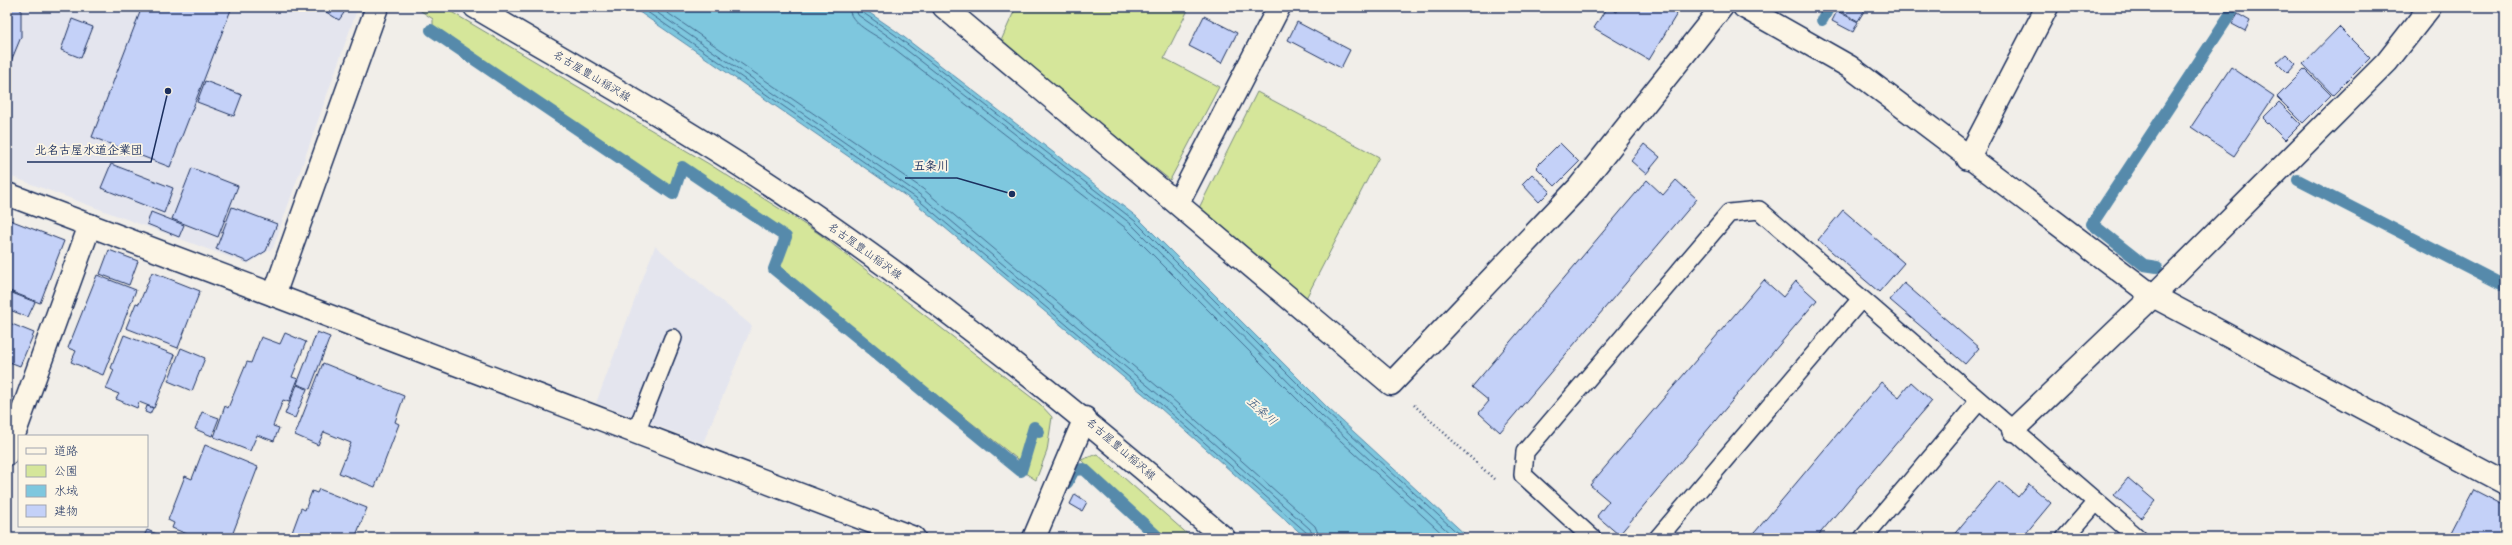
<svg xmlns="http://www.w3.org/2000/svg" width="2512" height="545" viewBox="0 0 2512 545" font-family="'Shantell Sans','Klee One',sans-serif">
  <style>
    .built { fill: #e4e5ee }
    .green { fill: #d5e69a; stroke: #788a7c }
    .water { fill: #7ec7de; stroke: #568aab }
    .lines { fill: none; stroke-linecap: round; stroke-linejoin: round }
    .shore { stroke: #436c91; stroke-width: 1 }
    .stream { stroke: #568aab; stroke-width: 12 }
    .building { fill: #c4d1f8; stroke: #1b2f5e }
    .service-casing { stroke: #1b2f5e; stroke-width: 20 }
    .minor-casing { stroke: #1b2f5e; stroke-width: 25 }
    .secondary-casing { stroke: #1b2f5e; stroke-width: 25 }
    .path { stroke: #1b2f5e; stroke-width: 2.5; stroke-dasharray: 1 3; stroke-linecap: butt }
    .service { stroke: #fcf5e5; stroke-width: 17 }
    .minor { stroke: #fcf5e5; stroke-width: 22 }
    .secondary { stroke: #fcf5e5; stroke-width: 22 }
    .labels { text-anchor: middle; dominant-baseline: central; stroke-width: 3.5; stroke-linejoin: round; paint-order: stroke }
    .street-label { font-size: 11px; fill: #1b2f5e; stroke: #fcf5e5 }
    .water-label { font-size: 12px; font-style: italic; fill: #34557e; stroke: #fcf5e5 }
    .leader { fill: none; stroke: #1b2f5e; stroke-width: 1.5 }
    .callout-dot { fill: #1b2f5e; stroke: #fcf5e5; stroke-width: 1.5 }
    .callout-label { font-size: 12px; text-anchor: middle; font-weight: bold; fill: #1b2f5e; stroke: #fcf5e5; stroke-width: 3.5; stroke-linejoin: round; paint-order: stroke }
  </style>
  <rect width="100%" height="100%" fill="#f1eee9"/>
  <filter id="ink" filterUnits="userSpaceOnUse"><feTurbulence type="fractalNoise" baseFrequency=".025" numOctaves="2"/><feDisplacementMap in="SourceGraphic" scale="8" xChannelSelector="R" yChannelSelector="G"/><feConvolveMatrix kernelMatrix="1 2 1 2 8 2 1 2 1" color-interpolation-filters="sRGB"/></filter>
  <g filter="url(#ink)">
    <g class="built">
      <path d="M7 7H358L273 248 248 264 7 175Z"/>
      <path d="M655 246 752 326 703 443 596 403Z"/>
    </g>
    <g class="green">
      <path d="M415 7H443L709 164 818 233 1040 404 1052 417 1047 451 1036 480 1025 473 1036 432 1040 437 1042 431 1033 423 1021 462 777 269 791 235 681 162 671 189 433 28V19Z"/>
      <path d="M1016 7 1189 8 1164 58 1219 87 1170 180 1000 43Z"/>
      <path d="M1257 92 1379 157 1305 300 1199 208Z"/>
      <path d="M1097 454 1192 538H1166L1081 460Z"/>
    </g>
    <path class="water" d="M632 7H861L896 31 1137 217 1329 409 1469 538H1306L1160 408 913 201Z"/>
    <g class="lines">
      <g class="shore">
        <path d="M640 7 916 198 1162 405 1307 533 1309 538"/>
        <path d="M649 7 919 194 1166 401 1310 529 1314 538"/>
        <path d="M659 7 923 189 1170 397 1315 526 1320 538"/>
        <path d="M849 7C849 24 875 34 887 43L1127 229 1318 420 1447 538"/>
        <path d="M855 7 858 15 891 38 1131 224 1322 416 1455 538"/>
        <path d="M860 7 862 12 894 34 1135 221 1326 412 1463 538"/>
      </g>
      <g class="stream">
        <path d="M1822 20 1829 7"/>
        <path d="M431 30 673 194 682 167 786 237 774 269 1021 471 1034 427 1039 432"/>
        <path d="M2298 180 2505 286"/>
        <path d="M2157 267 2144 265 2092 224 2235 7"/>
        <path d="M1067 483 1074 470 1084 469 1159 538"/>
      </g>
    </g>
    <g class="building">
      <path d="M7 7H21V37L7 71Z"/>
      <path d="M142 7H232L170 167 92 137Z"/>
      <path d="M318 7H348L339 20Z"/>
      <path d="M1607 7 1617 12 1620 7H1681L1649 60 1594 28Z"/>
      <path d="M1836 7H1865L1866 8 1858 21 1836 9Z"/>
      <path d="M1837 11 1858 22 1853 32 1832 21Z"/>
      <path d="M2238 14 2250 21 2245 31 2232 24Z"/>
      <path d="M1204 16 1237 33 1222 63 1189 46Z"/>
      <path d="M72 19 93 27 81 58 61 50Z"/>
      <path d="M1297 22 1350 50 1341 68 1288 40Z"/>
      <path d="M2339 27 2370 58 2333 95 2303 64Z"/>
      <path d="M2286 54 2296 64 2288 73 2277 62Z"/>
      <path d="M2231 67 2274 96 2234 156 2191 127Z"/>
      <path d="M2305 69 2331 95 2303 123 2277 97Z"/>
      <path d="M205 81 242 95 234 116 197 102Z"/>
      <path d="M2279 102 2301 124 2285 140 2263 118Z"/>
      <path d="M1560 143 1579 162 1555 186 1536 167Z"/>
      <path d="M1644 144 1660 157 1646 174 1631 161Z"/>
      <path d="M111 164 173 188 164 213 101 188Z"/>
      <path d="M192 168 238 186 218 237 172 219Z"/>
      <path d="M1532 174 1550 191 1539 202 1522 184Z"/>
      <path d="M1647 180 1663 195 1676 180 1697 199 1500 432 1479 413 1489 401 1472 387Z"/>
      <path d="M232 207 277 224 266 251 248 262 216 249Z"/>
      <path d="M1843 210 1904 263 1879 292 1818 240Z"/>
      <path d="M151 212 184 225 179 237 147 224Z"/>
      <path d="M10 220 64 241 40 303 7 290V227Z"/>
      <path d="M109 250 138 261 129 285 100 274Z"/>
      <path d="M152 272 200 291 178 348 126 328 136 303 139 304Z"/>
      <path d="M97 275 136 290 103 375 71 362 76 351 68 348Z"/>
      <path d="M1764 280 1783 297 1796 281 1817 300 1619 535 1597 516 1609 501 1590 485Z"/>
      <path d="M1904 283 1979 348 1965 364 1890 300Z"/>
      <path d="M7 291 35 302 28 317 7 309Z"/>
      <path d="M7 322 34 333 20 366 7 361Z"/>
      <path d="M317 332 330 337 310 389 297 384Z"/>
      <path d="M285 333 306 342 292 377 298 379 289 402 283 400 273 426 279 428 274 441 257 435 250 451 214 437 225 406 228 408 247 362 251 363 261 337 280 344Z"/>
      <path d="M124 335 175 355 154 408 139 402 137 408 116 399 119 394 106 389 114 370 111 368Z"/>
      <path d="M181 348 205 358 192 391 168 381Z"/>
      <path d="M323 363 404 396 395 422 399 424 375 487 339 473 351 443 324 432 318 445 295 435Z"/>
      <path d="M1881 382 1899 397 1911 382 1932 401 1816 538H1750Z"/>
      <path d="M297 385 307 389 295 418 285 414Z"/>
      <path d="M147 406 153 408 150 414 145 412Z"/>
      <path d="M202 412 219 418 212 436 195 429Z"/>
      <path d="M205 445 258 467 231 538H185L187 534 172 528 174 523 168 520 185 476 192 479Z"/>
      <path d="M2128 478 2155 501 2141 518 2114 495Z"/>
      <path d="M1999 481 2018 497 2029 484 2051 503 2022 538H1951Z"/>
      <path d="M319 489 367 508 355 538H290L301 508 305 510 312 491 317 493Z"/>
      <path d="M2474 490 2505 506V538H2449Z"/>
      <path d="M1075 494 1087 502 1082 511 1070 504Z"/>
      <path d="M147 530 167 538H143Z"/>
    </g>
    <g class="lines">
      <defs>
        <g id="service">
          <path d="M636 432 673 338"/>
          <path d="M1592 538 1523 475 1525 452 1729 213 1759 210 2138 538"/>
          <path d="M1658 538 1861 299"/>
          <path d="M1863 538 1979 401"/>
          <path d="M2065 538 2096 502"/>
        </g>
        <g id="minor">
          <path d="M944 7 1391 384 1578 188 1722 7"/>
          <path d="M1744 7 1850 67 2153 296 2505 483"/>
          <path d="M1968 159 2047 7"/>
          <path d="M7 194 274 295 377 7"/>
          <path d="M1178 203 1279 7"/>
          <path d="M274 295 914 538"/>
          <path d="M2013 430 2153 296 2387 62 2430 7"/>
          <path d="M7 454 90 225"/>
          <path d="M1034 538 1085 418"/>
        </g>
        <path id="secondary" d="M475 7C585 72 697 134 803 207 950 308 1088 421 1224 538"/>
      </defs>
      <use href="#service" class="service-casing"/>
      <use href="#minor" class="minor-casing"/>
      <use href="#secondary" class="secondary-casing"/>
      <path class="path" d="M1414 405 1494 479"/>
      <use href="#service" class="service"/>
      <use href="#minor" class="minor"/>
      <use href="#secondary" class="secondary"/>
    </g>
  </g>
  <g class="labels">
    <g class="street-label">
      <text transform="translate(592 76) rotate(31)">名古屋豊山稲沢線</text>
      <text transform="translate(865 251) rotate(36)">名古屋豊山稲沢線</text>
      <text transform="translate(1121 449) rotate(41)">名古屋豊山稲沢線</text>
    </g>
    <g class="water-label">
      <text transform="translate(1262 411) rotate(42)">五条川</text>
    </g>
  </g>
  <path class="leader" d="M168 91L151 162H27M1012 194L957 178H905"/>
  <g class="callout-dot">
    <circle cx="168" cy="91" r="4"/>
    <circle cx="1012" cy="194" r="4"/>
  </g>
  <g class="callout-label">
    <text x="89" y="154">北名古屋水道企業団</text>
    <text x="931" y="170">五条川</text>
  </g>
  <rect width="2512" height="545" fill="none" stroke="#fcf5e5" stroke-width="24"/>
  <rect x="12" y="12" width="2488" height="521" fill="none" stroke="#1b2f5e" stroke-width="1.5" filter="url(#ink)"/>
  <rect x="18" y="435" width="130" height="92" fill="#fcf5e5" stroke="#a2a6af"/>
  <rect x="26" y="448" width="20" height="6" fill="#fcf5e5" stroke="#a2a6af"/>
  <text x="54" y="455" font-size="12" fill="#1b2f5e">道路</text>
  <rect x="26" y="465" width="20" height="12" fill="#d5e69a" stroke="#a2a6af"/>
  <text x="54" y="475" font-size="12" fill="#1b2f5e">公園</text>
  <rect x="26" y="485" width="20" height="12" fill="#7ec7de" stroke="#a2a6af"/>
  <text x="54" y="495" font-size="12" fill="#1b2f5e">水域</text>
  <rect x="26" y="505" width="20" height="12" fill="#c4d1f8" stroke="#a2a6af"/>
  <text x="54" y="515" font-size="12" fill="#1b2f5e">建物</text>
</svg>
